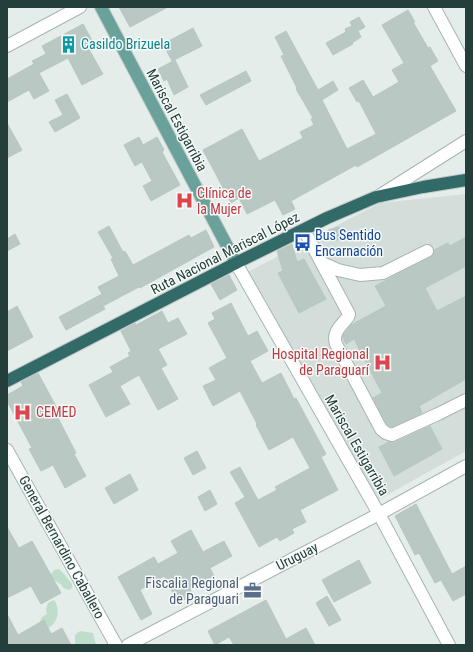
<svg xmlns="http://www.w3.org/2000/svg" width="473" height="652" viewBox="0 0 473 652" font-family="'Roboto Condensed',sans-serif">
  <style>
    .built { fill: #d3ddda }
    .green { fill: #beddcb }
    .building { fill: #bac8c4; stroke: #b7c7c2 }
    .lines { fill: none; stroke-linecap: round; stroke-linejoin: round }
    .minor-casing { stroke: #a7b5b2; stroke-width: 14 }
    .major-casing { stroke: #c2c9c8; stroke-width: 14 }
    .highway-casing { stroke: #c2c9c8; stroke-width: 14 }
    .minor { stroke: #fff; stroke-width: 12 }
    .major { stroke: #6ba19b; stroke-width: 12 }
    .highway { stroke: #316a66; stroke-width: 12 }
    .labels { text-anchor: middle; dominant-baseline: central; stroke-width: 3; stroke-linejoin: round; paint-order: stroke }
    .culture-label { font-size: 14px; fill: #0d838f; stroke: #f5faf8; text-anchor: start }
    .street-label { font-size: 14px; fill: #243e3b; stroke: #f5faf8 }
    .health-label { font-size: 14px; fill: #be3a42; stroke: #f5faf8; text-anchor: start }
    .transit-label { font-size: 14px; fill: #164399; stroke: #f5faf8; text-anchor: start }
    .service-label { font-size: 14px; fill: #4e5e75; stroke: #f5faf8; text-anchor: end }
  </style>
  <rect width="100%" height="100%" fill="#e4edea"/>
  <path class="built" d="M466 194V451L378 500 246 273 380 203Z"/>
  <g class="green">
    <path d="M59 569C64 573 67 578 72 584V587L70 590 63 588 62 585 51 578V574L54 570Z"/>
    <path d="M54 600C61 609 58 625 46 629L40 622 42 617 47 614 46 609 48 603Z"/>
    <path d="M80 631 93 633 96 645H75V635Z"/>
  </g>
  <g class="building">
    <path d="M119 7H168L130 27Z"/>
    <path d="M408 10 415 22H413L428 48 430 47 438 61 430 66 456 111 375 157 357 167 356 165 291 201 295 209 283 215 275 200 247 214 239 198 231 203 203 150 242 129 259 161 303 138 300 132 314 125 311 119 313 118 296 89 297 88 281 56 284 55 275 37 286 31 318 90 333 81 338 90 322 100 347 149 376 134 359 101 357 102 349 88 363 80 373 97 399 82 392 70 404 63 382 25Z"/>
    <path d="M359 17 365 27 358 31 361 37 352 43 353 44 333 55 326 43 346 32 345 29 352 26 350 22Z"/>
    <path d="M83 24 93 42 87 46 103 74 82 85 68 58 39 73 49 91 34 99 29 90 7 102V79L34 64 32 61 46 54 42 46Z"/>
    <path d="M193 28 202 46 172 61 163 44Z"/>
    <path d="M175 60 188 87 174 95 167 79 164 81 158 69Z"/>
    <path d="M246 71 251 81 206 105 200 95Z"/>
    <path d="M67 94 80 118 55 132 49 122 63 115 55 100Z"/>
    <path d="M7 123 22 150 7 158Z"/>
    <path d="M139 137 143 145 157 137 164 150 162 152 180 185 151 201 143 186 152 181 142 162 135 166 124 145Z"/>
    <path d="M109 226 123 252 125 251 133 265 189 235 191 238 206 230 214 247 140 288 139 287 103 306 105 309 66 330 59 317 102 294 98 287 119 276 111 259 113 258 98 232Z"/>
    <path d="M339 227 342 238 331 242 328 230Z"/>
    <path d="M15 234 20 244 7 251V239Z"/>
    <path d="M466 237V266L425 288 437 311 466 296V379L419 406 422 413 392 427 390 426 387 424 373 398 382 393 354 339 346 344 343 338V335L351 325 386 306 375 286 430 258 433 255 434 250 448 243 450 246Z"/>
    <path d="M292 244 297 262 304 259 326 299 299 313 278 273 283 271 277 251Z"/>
    <path d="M229 275 237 290 220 300 211 284Z"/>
    <path d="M231 303 248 336 257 331 268 351 250 361 262 383 281 373 294 399 296 398 326 454 321 457 338 490 300 510 306 522 292 529 294 533 280 541 277 537 259 547 235 503 245 497 230 472 240 467 258 500 277 490 275 487 310 468 293 437 269 450 256 425 257 424 240 391 213 406 203 386 216 380 209 368 227 358 208 323 215 319 212 313Z"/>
    <path d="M17 306 33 337 7 351V312Z"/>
    <path d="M162 311 168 323 178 318 187 334 158 349 167 365 161 368 178 399 158 410 139 375 120 386 130 404 106 417 89 385 113 372 110 367 130 356 128 353 131 351 121 331 135 323 136 325Z"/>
    <path d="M38 373 60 414 57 416 76 453 74 454 86 476 65 488 53 465 41 471 29 449 32 448 7 401V395L23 386 21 382Z"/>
    <path d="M430 426 442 449 394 476 379 447 389 442H395Z"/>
    <path d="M197 451 206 468 193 475 184 458Z"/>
    <path d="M130 474 138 490 114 504 105 488Z"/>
    <path d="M210 490 217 504 205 511 198 497Z"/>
    <path d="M416 504 452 574 466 566V594L453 601 441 580 435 583 419 553 415 555 395 516Z"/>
    <path d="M7 527 19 548 32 541 61 593 41 604 31 586 7 598Z"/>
    <path d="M191 530 203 552 224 541 232 556 210 568 214 576 190 589 193 595 178 603 164 576 140 590 152 614 141 620 118 577 154 557 158 564 178 553 171 541Z"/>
    <path d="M359 560 371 583 334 602 322 580Z"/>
    <path d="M327 596 341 620 329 626 316 603Z"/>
    <path d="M266 600 286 639 306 628 315 645H234L229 637 215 645 208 631Z"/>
    <path d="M7 614 18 635 44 620 51 634 62 628 71 645H7Z"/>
  </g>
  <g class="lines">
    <defs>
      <g id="minor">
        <path d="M434 7 466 66"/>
        <path d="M7 46 80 7"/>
        <path d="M379 196 466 141"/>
        <path d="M304 230 349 314 348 317C341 326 332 332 336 344L381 429 386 433 392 435 438 414 466 400"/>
        <path d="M236 263 379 514 449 645"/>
        <path d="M322 263 338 270 360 275 383 273 427 251"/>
        <path d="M7 450 116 645"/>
        <path d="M128 645 379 514 466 466"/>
      </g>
      <path id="major" d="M101 7 236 263"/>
      <path id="highway" d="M7 381 236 263 327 218 376 197 423 187 466 180"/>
    </defs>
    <use href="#minor" class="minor-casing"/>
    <use href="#major" class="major-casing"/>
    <use href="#highway" class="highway-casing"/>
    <use href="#minor" class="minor"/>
    <use href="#major" class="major"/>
    <use href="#highway" class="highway"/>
  </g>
  <defs>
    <symbol id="building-bare" viewBox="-9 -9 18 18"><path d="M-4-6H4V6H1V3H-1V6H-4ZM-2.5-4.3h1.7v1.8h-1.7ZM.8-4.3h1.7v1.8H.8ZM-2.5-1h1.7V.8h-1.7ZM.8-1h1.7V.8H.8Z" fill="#0f9aa8" stroke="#f5faf8" stroke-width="2.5" paint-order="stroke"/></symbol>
    <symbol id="hospital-bare" viewBox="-9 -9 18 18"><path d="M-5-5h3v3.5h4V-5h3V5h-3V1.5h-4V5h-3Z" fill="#e0444e" stroke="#f5faf8" stroke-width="2.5" paint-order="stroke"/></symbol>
    <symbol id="bus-bare" viewBox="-9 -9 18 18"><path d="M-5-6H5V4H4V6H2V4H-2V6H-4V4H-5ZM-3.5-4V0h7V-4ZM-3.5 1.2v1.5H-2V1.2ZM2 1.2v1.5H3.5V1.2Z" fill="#1a4fb4" stroke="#f5faf8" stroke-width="2.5" paint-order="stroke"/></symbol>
    <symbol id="office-bare" viewBox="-9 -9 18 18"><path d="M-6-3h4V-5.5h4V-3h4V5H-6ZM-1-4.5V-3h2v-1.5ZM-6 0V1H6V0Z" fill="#5c6f8a" stroke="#f5faf8" stroke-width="2.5" paint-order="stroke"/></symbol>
  </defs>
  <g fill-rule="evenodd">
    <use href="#building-bare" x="56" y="32" width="25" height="25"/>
    <use href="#hospital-bare" x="172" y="188" width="25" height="25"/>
    <use href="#bus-bare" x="290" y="230" width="25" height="25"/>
    <use href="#hospital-bare" x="370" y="350" width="25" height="25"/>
    <use href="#hospital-bare" x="10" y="400" width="25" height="25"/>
    <use href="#office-bare" x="240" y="578" width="25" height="25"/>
  </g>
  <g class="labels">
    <g class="culture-label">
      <text x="81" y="44">Casildo Brizuela</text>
    </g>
    <g class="street-label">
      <text transform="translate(177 120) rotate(62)">Mariscal Estigarribia</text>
      <text transform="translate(225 253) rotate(-27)">Ruta Nacional Mariscal López</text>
      <text transform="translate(357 445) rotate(60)">Mariscal Estigarribia</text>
      <text transform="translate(62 547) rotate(61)">General Bernardino Caballero</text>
      <text transform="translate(297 556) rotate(-27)">Uruguay</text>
    </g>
    <g class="health-label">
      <text x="197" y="193">Clínica de<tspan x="197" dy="16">la Mujer</tspan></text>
      <text x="369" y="354" text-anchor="end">Hospital Regional<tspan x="369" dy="16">de Paraguarí</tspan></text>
      <text x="36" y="412">CEMED</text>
    </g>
    <g class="transit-label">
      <text x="315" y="235">Bus Sentido<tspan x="315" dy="16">Encarnación</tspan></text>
    </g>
    <g class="service-label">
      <text x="239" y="583">Fiscalia Regional<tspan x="239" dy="16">de Paraguari</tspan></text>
    </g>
  </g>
  <rect width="473" height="652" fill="none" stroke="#243e3b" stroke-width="16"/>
</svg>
